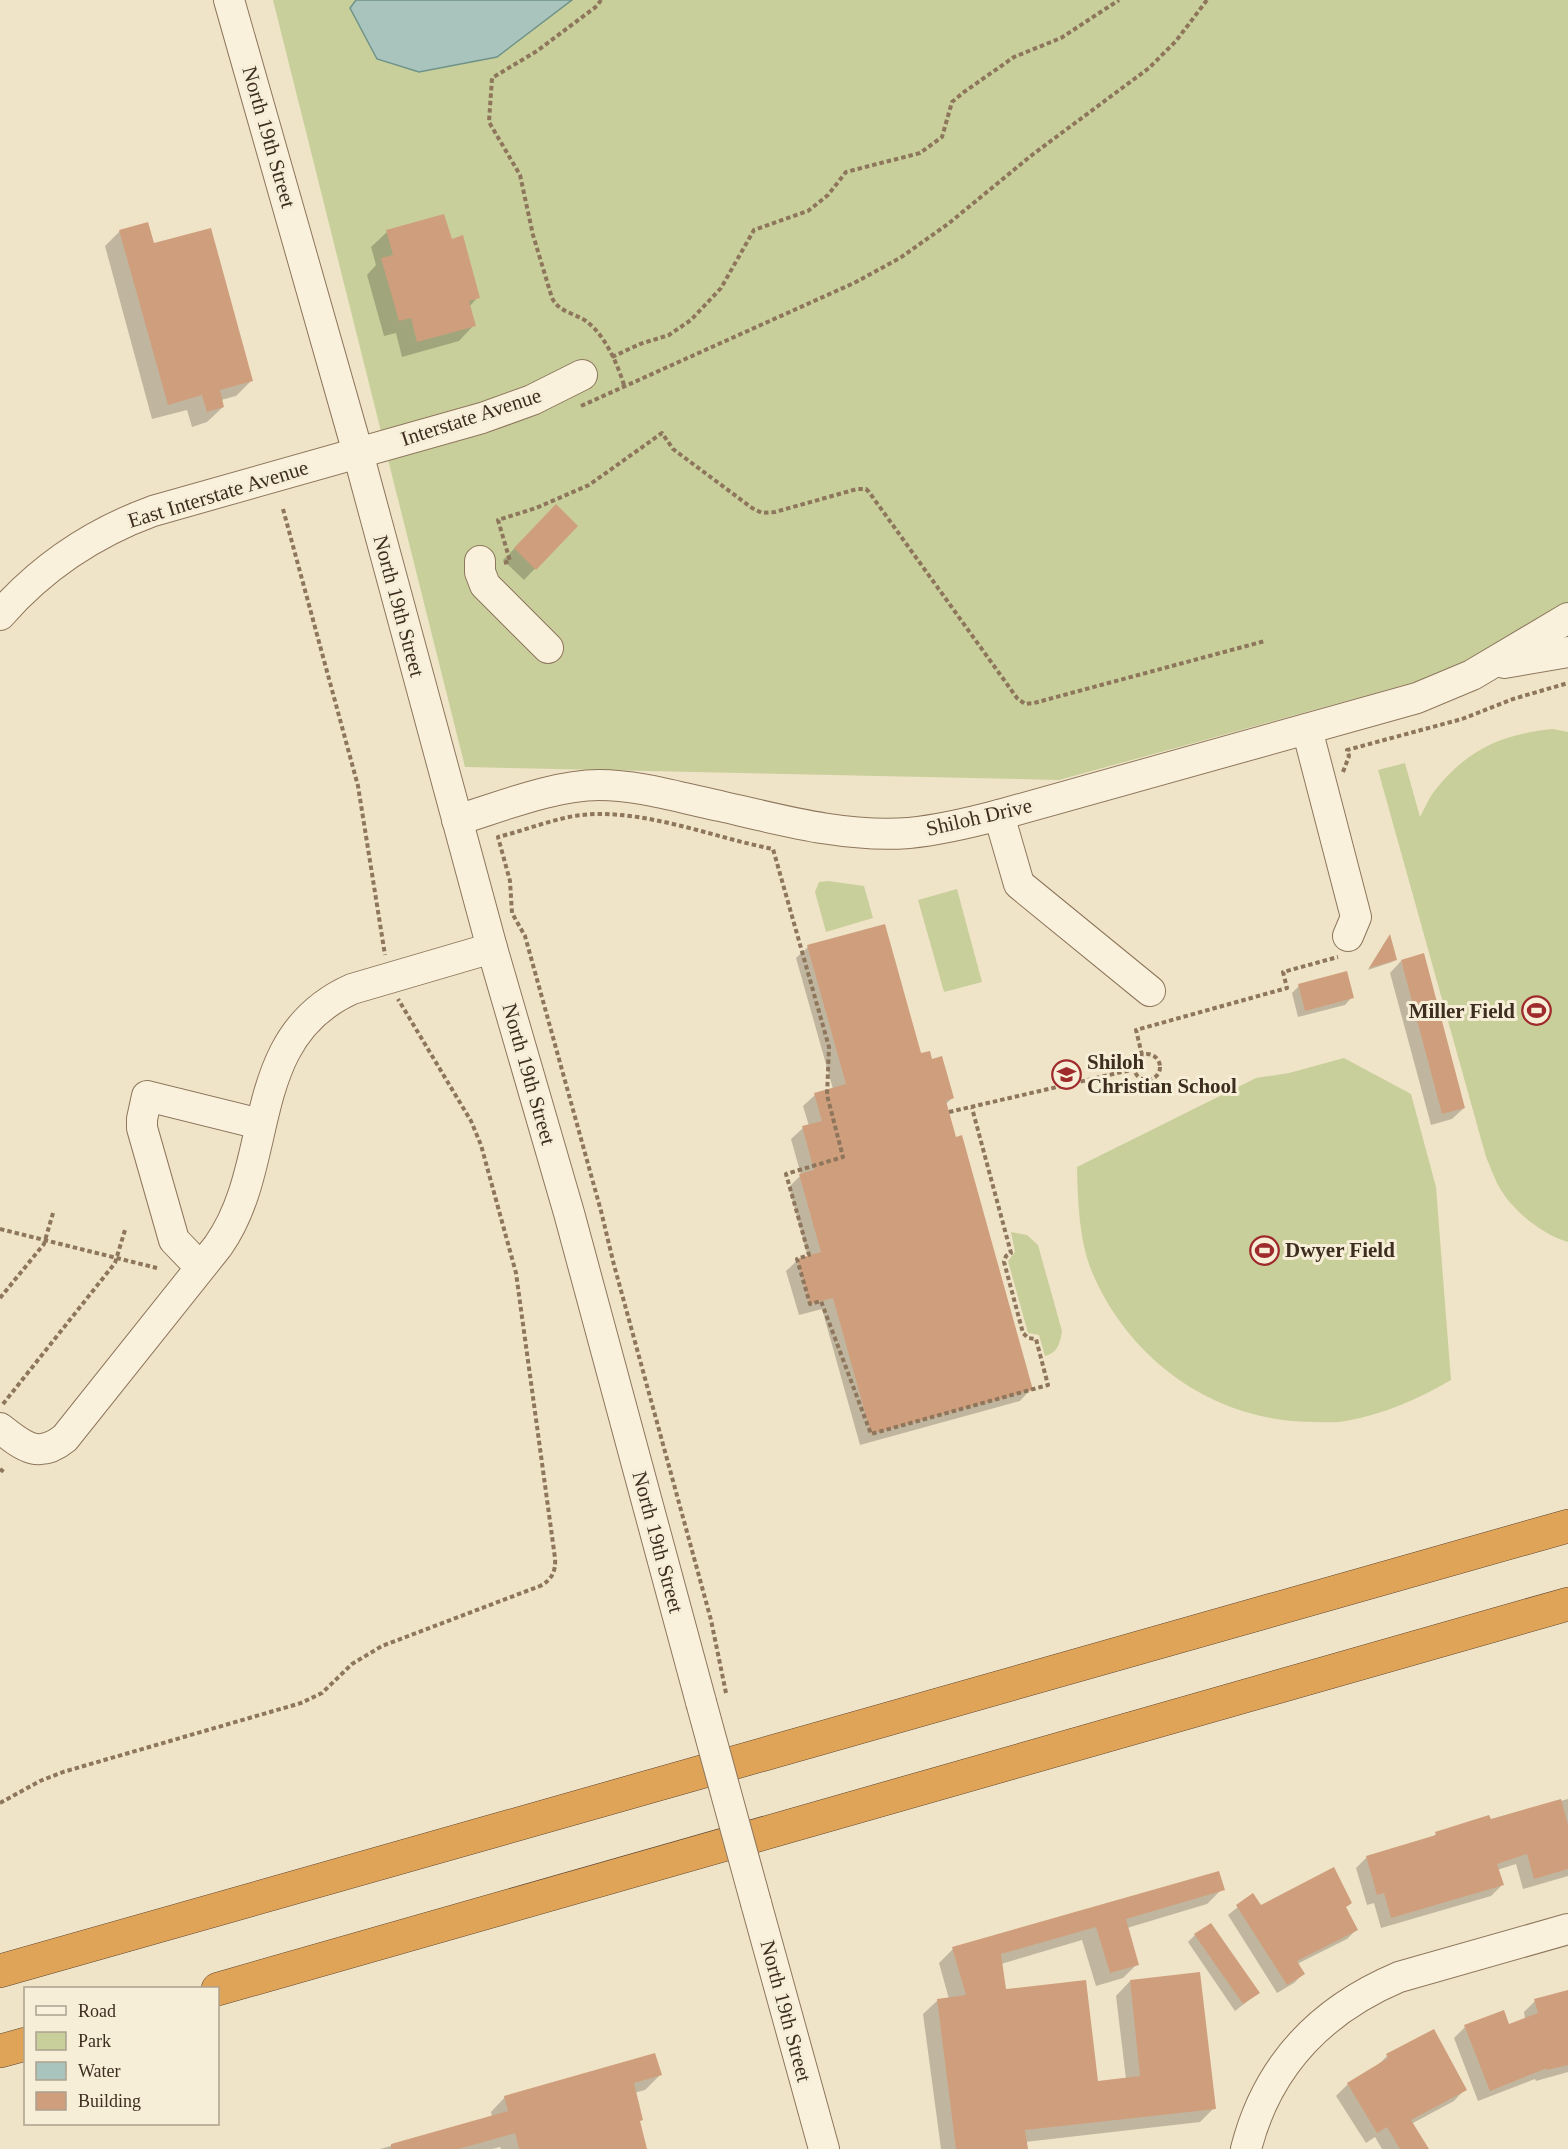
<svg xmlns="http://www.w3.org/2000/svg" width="1568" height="2149" viewBox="0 0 1568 2149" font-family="'Times New Roman',serif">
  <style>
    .green { fill: #c9cf9b }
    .water { fill: #a9c4bc; stroke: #6f938a; stroke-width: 1.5 }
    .shadow { fill: #0003 }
    .building { fill: #cf9f7d }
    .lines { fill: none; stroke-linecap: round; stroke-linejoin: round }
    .minor-casing { stroke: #8d765c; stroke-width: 32 }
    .highway-casing { stroke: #5b4430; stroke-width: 34 }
    .path { stroke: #8d765c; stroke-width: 4; stroke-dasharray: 4.5 3; stroke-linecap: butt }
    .minor { stroke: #faf1dc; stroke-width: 30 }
    .highway { stroke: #e0a458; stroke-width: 33 }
    .minor-bridge-casing { stroke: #8d765c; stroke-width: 32; stroke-linecap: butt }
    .minor-bridge { stroke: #faf1dc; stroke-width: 30 }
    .labels { text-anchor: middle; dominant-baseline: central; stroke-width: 6; stroke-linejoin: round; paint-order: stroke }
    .street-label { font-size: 21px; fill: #3d2e20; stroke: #f7eed8 }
    .poi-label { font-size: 21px; font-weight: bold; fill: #3d2e20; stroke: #f7eed8; text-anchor: start }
  </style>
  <rect width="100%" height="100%" fill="#f0e4c8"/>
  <g class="green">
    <path d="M273 0H1568V640L1059 780 465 767Z"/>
    <path d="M1553 729 1568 732V1242C1542 1235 1509 1208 1497 1183 1493 1175 1490 1166 1486 1157L1378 770 1405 763 1420 817C1425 808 1429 797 1436 789 1468 749 1503 734 1553 729Z"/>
    <path d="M828 881 864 886 873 918 826 932 815 892 819 882Z"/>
    <path d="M957 889 982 982 944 992 918 900Z"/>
    <path d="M1344 1058 1411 1094 1436 1187 1451 1380C1418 1399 1385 1414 1346 1421 1336 1423 1325 1422 1314 1422 1218 1422 1135 1365 1095 1279 1079 1245 1078 1204 1077 1167L1256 1078 1289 1073Z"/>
    <path d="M1011 1232 1027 1235 1038 1245 1062 1331C1060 1343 1058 1353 1045 1356L1039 1335 1028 1333 1008 1261 1015 1252Z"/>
  </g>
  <path class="water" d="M356 0H572L497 57 419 72 377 59 350 8Z"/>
  <g class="shadow">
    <path d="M120 231 153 245 251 381 236 396 221 400 223 407 207 422 192 427 187 410 152 419 105 246Z"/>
    <path d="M387 232 451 240 478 297 469 307 474 325 459 341 402 357 396 333 384 336 367 275 376 265 371 247Z"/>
    <path d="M556 507 576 526 524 580 503 560Z"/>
    <path d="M1387 939 1396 959 1392 962 1368 970Z"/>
    <path d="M808 947 920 1055 952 1098 945 1105 1031 1389 1020 1401 860 1445 822 1309 799 1315 786 1271 798 1260 808 1257 789 1187 801 1175 791 1139 803 1128 809 1126 803 1106 815 1095 833 1089 796 958Z"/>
    <path d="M1401 961 1464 1108 1452 1119 1431 1125 1390 973Z"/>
    <path d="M1299 986 1352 997 1345 1005 1298 1017 1292 993Z"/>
    <path d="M1568 1799V1876L1523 1889 1516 1864 1497 1870 1502 1885 1491 1896 1381 1928 1374 1903 1367 1905 1356 1868 1367 1857 1431 1838 1436 1834Z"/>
    <path d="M1221 1890 1207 1904 1127 1928 1137 1964 1123 1978 1096 1986 1082 1940 1001 1964 1004 1991 1097 2082 1126 2079 1116 1996 1130 1981 1214 2108 1200 2122 1025 2142 1026 2149H941L923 2014 938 2000 949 1999 939 1963 953 1949Z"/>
    <path d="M1253 1895 1260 1907 1351 1903 1345 1908 1356 1930 1347 1939 1297 1964 1303 1974 1294 1983 1277 1993 1228 1915Z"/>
    <path d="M1195 1935 1258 1993 1235 2011 1188 1942Z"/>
    <path d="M1568 1991V2072L1536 2081 1535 2079 1478 2101 1454 2038 1465 2027 1508 2026 1525 2019 1524 2012 1535 2001Z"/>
    <path d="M1387 2056 1465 2089 1454 2101 1411 2124 1427 2149H1382L1375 2137 1366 2143 1336 2096 1348 2084 1375 2068Z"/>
    <path d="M660 2075 645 2090 634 2093 639 2122 646 2149H501L500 2147 492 2149H380L492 2117 491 2112 505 2097Z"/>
  </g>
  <g class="building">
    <path d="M444 214 452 239 463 235 480 298 469 301 476 326 417 342 411 318 399 321 381 258 393 255 386 230Z"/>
    <path d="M148 222 154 243 211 228 253 381 220 390 224 407 207 412 202 395 168 405 119 230Z"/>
    <path d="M556 504 578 526 536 570 514 548Z"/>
    <path d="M885 924 921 1053 930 1051 932 1059 942 1056 954 1098 946 1101 956 1137 962 1135 1033 1390 871 1434 833 1298 810 1304 797 1259 821 1252 799 1174 814 1170 802 1126 822 1121 814 1093 846 1084 807 945Z"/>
    <path d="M1390 934 1397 960 1369 968Z"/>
    <path d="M1424 953 1465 1108 1442 1114 1401 960Z"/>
    <path d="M1347 971 1354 998 1305 1011 1298 984Z"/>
    <path d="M1561 1799 1568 1825V1869L1534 1879 1527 1854 1497 1864 1504 1885 1391 1918 1384 1893 1377 1895 1366 1856 1436 1835 1435 1832 1489 1815 1491 1819Z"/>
    <path d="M1334 1867 1352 1903 1346 1907 1358 1930 1297 1961 1305 1974 1287 1985 1236 1905 1253 1893 1261 1905Z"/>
    <path d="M1219 1871 1225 1890 1126 1919 1139 1965 1110 1973 1096 1927 1001 1954 1006 1989 1086 1980 1098 2081 1140 2076 1130 1980 1200 1972 1216 2109 1025 2130 1028 2149H956L937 1999 966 1995 952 1947Z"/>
    <path d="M1211 1923 1260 1993 1243 2004 1194 1934Z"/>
    <path d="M1568 1990V2065L1547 2070V2068L1490 2091 1464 2025 1504 2010 1509 2024 1538 2013 1534 1999Z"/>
    <path d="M1434 2029 1467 2090 1411 2120 1429 2149H1400L1387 2127 1377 2133 1347 2083 1388 2058 1386 2054Z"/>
    <path d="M655 2053 662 2075 634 2083 643 2120 640 2121 647 2149H519L515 2133 459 2149H391V2144L508 2111 504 2096Z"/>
  </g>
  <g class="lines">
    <defs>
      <g id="minor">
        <path d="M229 0 358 453 492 948 569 1213 701 1702"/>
        <path d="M480 561V572L485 585 548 648"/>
        <path d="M0 615C42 567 93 533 153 511L482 418 532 400 582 375"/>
        <path d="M1504 663 1568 652"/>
        <path d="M1307 729 1356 917 1348 936"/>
        <path d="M999 815 1019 884 1150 991"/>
        <path d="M457 820C500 807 554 785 599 785 640 785 680 798 720 806 781 820 846 838 909 833 939 830 969 823 999 815L1417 698 1472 675 1568 618"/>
        <path d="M200 1267 174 1240 142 1128V1119L147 1096 260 1124"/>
        <path d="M0 1428C23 1446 38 1460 65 1438L218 1246C277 1163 242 1038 352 989L492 948"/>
        <path d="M756 1903 824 2149"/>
        <path d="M1246 2149C1267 2066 1321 2010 1399 1977L1568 1929"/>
      </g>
      <g id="highway">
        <path d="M0 1971 1568 1526"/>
        <path d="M218 1989 1568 1604"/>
        <path d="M0 2051 26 2044"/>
      </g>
    </defs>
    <use href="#minor" class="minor-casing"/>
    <use href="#highway" class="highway-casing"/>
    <g class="path">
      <path d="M601 0 597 6 537 51 492 78 489 122 520 175 533 235 552 298C559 312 574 313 586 321 605 335 617 363 624 385"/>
      <path d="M612 357 640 344 669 335 691 320 721 288 754 230 808 211 828 195 846 172 920 153 942 137 952 102 964 92 1014 57 1061 38 1119 0"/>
      <path d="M581 406 854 283 900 258 948 224 1032 155 1149 68 1176 41 1207 0"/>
      <path d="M283 509 358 786 385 955"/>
      <path d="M504 563 510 561 498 520 536 508 589 485 662 433 673 449 752 508 762 513 775 512 857 489H866L869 492 1017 698 1025 704 1034 703 1265 641"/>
      <path d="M1343 772 1349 756 1347 750 1462 719 1513 699 1568 683"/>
      <circle cx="1147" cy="1067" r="13"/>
      <path d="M1142 1055 1136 1030 1287 988 1283 972 1338 957"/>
      <path d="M949 1112 1135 1069"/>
      <path d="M0 1229 157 1268"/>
      <path d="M0 1298 44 1244 53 1213"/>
      <path d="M3 1404 115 1263 125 1230"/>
      <path d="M0 1469 5 1473"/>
      <path d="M726 1693 711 1620 614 1265 601 1211 525 936 512 913 510 881 498 837C522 831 545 822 569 817 633 804 710 837 773 849L829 1047 827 1095 843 1157 786 1174 809 1255 797 1259 810 1304 821 1301 871 1434 1048 1385 1036 1339 1028 1338 1023 1333 1004 1262 1006 1256 1011 1253 972 1108"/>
      <path d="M0 1803 40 1781 63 1772 301 1703 322 1693 352 1664 382 1646 540 1586C552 1580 556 1571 555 1558L516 1273 481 1145 471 1121 398 999"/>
    </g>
    <use href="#minor" class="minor"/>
    <use href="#highway" class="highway"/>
    <defs>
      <path id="minor-bridge" d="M701 1702 756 1903"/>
    </defs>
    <use href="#minor-bridge" class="minor-bridge-casing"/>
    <use href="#minor-bridge" class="minor-bridge"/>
  </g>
  <defs>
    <symbol id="stadium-ring" viewBox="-11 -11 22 22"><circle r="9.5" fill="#f7eed8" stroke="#9e2a2b" stroke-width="1.5"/><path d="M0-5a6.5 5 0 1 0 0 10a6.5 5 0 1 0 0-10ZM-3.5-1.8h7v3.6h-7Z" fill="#9e2a2b"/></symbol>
    <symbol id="school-ring" viewBox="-11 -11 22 22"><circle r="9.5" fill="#f7eed8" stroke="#9e2a2b" stroke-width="1.5"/><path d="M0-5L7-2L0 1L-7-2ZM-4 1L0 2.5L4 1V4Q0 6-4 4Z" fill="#9e2a2b"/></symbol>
  </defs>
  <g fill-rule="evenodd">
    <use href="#stadium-ring" x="1520" y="994" width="33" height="33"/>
    <use href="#school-ring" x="1050" y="1058" width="33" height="33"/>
    <use href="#stadium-ring" x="1248" y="1234" width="33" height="33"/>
  </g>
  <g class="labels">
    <g class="street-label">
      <text transform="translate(269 137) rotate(74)">North 19th Street</text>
      <text transform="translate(471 417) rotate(-18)">Interstate Avenue</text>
      <text transform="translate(218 494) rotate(-17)">East Interstate Avenue</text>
      <text transform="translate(399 606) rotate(75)">North 19th Street</text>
      <text transform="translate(979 817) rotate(-13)">Shiloh Drive</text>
      <text transform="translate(529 1074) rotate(74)">North 19th Street</text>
      <text transform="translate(658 1542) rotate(75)">North 19th Street</text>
      <text transform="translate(786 2011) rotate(75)">North 19th Street</text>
    </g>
    <g class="poi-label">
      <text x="1515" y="1011" text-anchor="end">Miller Field</text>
      <text x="1087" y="1062">Shiloh<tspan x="1087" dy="24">Christian School</tspan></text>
      <text x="1285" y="1250">Dwyer Field</text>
    </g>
  </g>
  <rect x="24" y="1987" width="195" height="138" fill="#f7eed8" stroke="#ada18e" stroke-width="1.5"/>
  <rect x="36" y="2006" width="30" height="9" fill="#faf1dc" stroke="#ada18e" stroke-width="1.5"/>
  <text x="78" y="2017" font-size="18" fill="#3d2e20">Road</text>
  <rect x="36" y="2032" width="30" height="18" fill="#c9cf9b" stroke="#ada18e" stroke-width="1.5"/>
  <text x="78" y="2047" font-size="18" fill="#3d2e20">Park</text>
  <rect x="36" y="2062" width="30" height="18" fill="#a9c4bc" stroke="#ada18e" stroke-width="1.5"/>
  <text x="78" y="2077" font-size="18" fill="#3d2e20">Water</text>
  <rect x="36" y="2092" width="30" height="18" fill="#cf9f7d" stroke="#ada18e" stroke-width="1.5"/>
  <text x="78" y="2107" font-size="18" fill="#3d2e20">Building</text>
</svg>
